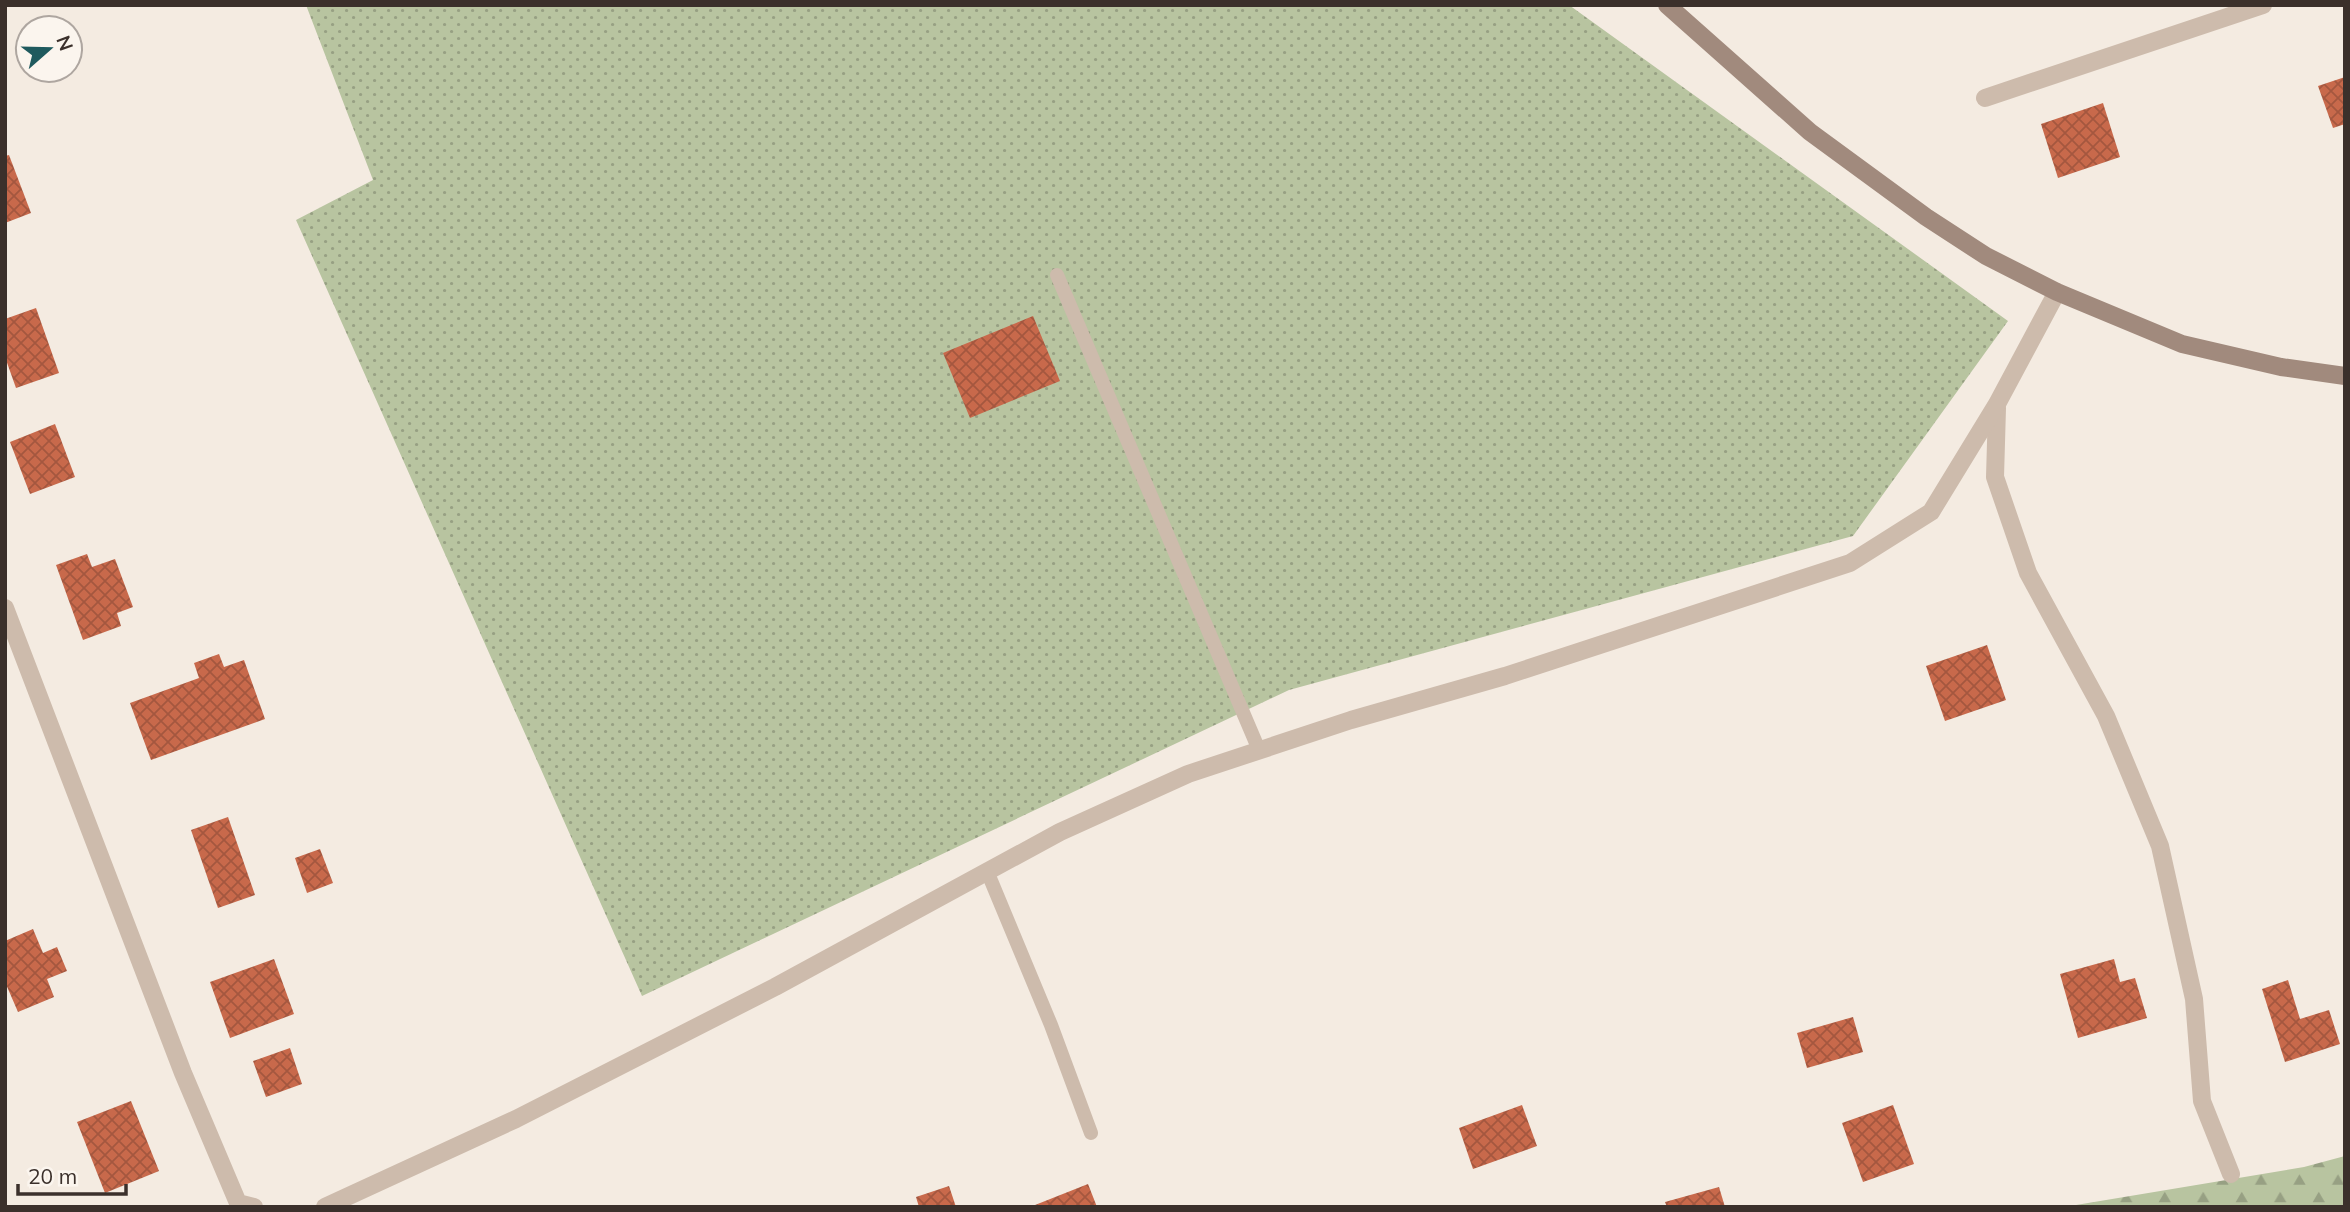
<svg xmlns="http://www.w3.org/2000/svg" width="2350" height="1212" viewBox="0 0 2350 1212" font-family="Mulish,sans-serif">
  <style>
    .grass { fill: url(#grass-dots) }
    .forest { fill: url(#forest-firs) }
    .building { fill: url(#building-cross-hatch) }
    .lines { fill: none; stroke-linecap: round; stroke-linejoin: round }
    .lane { stroke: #cdbbac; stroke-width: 14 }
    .street { stroke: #cdbbac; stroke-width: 18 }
    .secondary { stroke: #a18a7d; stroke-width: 18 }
  </style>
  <defs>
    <pattern id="grass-dots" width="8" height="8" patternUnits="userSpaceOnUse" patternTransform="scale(1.75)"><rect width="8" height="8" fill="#b8c4a0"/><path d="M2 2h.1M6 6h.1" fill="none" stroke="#97a083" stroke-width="1.8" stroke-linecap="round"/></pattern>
    <pattern id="forest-firs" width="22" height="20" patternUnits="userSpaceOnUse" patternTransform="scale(1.75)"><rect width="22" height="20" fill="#b8c4a0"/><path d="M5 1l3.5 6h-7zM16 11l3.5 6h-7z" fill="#97a083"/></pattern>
    <pattern id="building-cross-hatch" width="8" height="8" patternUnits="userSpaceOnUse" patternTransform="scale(1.75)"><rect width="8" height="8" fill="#c8694b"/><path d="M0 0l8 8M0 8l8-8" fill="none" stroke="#a4573f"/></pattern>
  </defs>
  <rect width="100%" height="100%" fill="#f4ebe1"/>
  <path class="grass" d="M306 5H1569L2008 321 1853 536 1289 690 642 996 296 220 373 180Z"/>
  <path class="forest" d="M2345 1156V1207H2064L2304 1167Z"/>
  <g class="building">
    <path d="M2345 77V124L2333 128 2318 86Z"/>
    <path d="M2103 103 2120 157 2058 178 2041 124Z"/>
    <path d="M9 155 31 213 5 223V156Z"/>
    <path d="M36 308 59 373 16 388 5 357V319Z"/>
    <path d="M1033 316 1060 381 970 418 943 353Z"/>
    <path d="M55 424 75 477 30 494 10 442Z"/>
    <path d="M87 554 92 567 115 559 133 607 117 613 121 626 83 640 56 565Z"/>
    <path d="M1987 645 2006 700 1945 721 1926 666Z"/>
    <path d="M219 654 224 667 244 660 265 719 151 760 130 703 199 678 194 663Z"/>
    <path d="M228 817 255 895 218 908 191 830Z"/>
    <path d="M320 849 333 883 307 893 295 858Z"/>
    <path d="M33 929 43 953 57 947 67 971 47 979 54 997 18 1012 5 982V941Z"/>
    <path d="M274 959 294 1014 230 1038 210 982Z"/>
    <path d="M2114 959 2120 982 2135 978 2147 1018 2078 1038 2060 974Z"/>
    <path d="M2288 980 2300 1019 2329 1010 2340 1044 2285 1062 2262 989Z"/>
    <path d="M1853 1017 1863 1052 1807 1068 1797 1033Z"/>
    <path d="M290 1048 302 1084 266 1097 253 1061Z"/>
    <path d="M131 1101 159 1171 105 1193 77 1122Z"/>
    <path d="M1522 1105 1537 1146 1473 1169 1459 1128Z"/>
    <path d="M1893 1105 1914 1164 1863 1182 1842 1123Z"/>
    <path d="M1088 1184 1097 1207H1030Z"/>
    <path d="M949 1186 956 1207H919L916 1197Z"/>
    <path d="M1719 1187 1725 1207H1667L1665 1202Z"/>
  </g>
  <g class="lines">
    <g class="lane">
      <path d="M1057 275 1259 750"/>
      <path d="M987 871 1051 1025 1091 1133"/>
    </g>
    <g class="street">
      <path d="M1985 98 2263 5"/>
      <path d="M1997 408 1995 477 2028 573 2106 716 2160 846 2194 999 2202 1101 2231 1174"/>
      <path d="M5 608 183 1073 238 1203 254 1207"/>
      <path d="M325 1207 516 1119 775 987 1060 832 1188 774 1351 720 1505 676 1850 563 1931 512 1997 404 2057 292"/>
    </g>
    <path class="secondary" d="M1667 5 1810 132 1926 217 1986 256 2057 292 2182 344 2281 367 2345 376"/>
  </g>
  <rect width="2350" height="1212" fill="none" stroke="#3b302b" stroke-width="14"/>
  <g transform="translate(49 49) rotate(70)"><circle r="33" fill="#fbf5ee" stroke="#aea6a0" stroke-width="2"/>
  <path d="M0-5L12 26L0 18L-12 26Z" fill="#1f5a5e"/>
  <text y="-10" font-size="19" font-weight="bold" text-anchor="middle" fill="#3b302b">N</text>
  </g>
  <path d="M18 1184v10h108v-10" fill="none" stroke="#3b302b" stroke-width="3.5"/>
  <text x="28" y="1184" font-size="21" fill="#3b302b" stroke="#fbf5ee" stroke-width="5" paint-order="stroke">20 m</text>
</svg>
